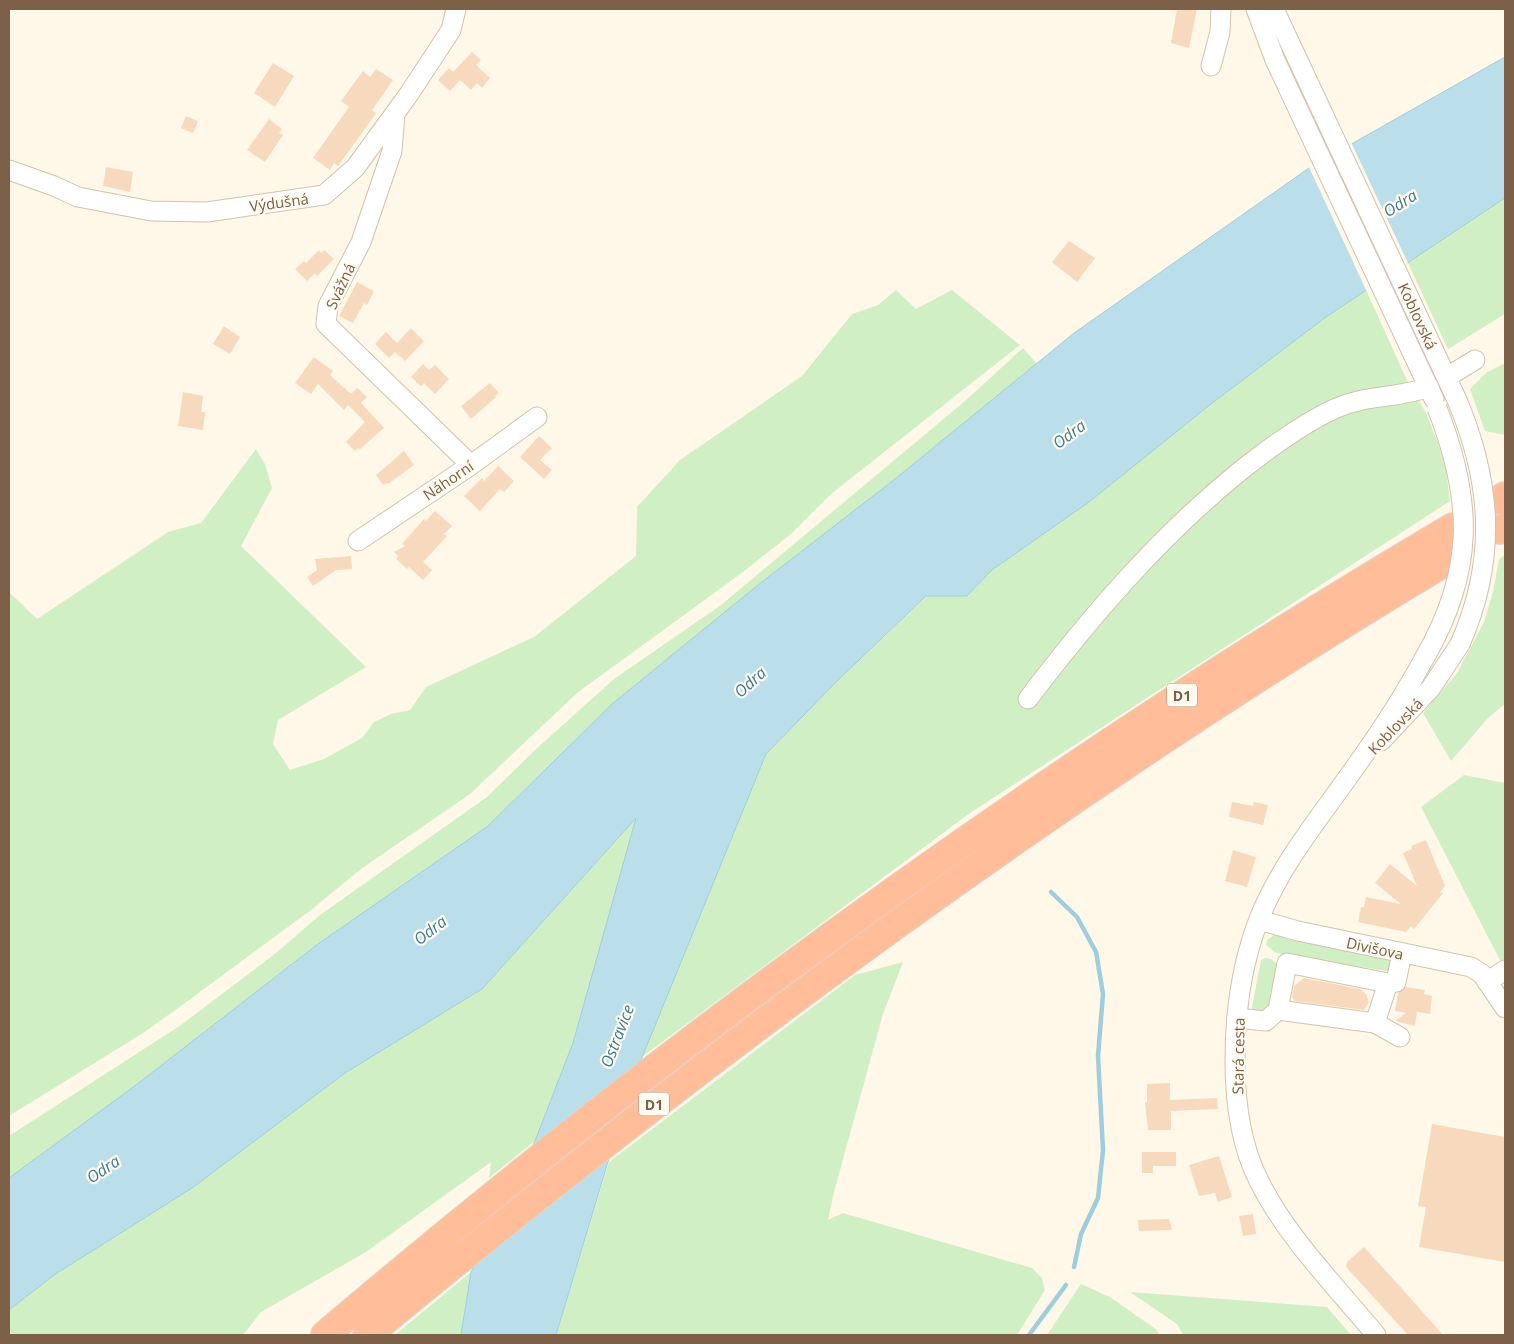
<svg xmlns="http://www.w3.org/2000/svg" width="1514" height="1344" viewBox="0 0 1514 1344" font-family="'Open Sans',sans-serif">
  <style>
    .green { fill: #d1efc4 }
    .water { fill: #badfeb; stroke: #9ecede }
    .pier { fill: #fff8e8 }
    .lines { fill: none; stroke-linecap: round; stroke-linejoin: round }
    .stream { stroke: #9ecede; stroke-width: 4.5 }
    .building { fill: #f7dabd }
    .minor-casing { stroke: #d3c1ac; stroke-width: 21 }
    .highway-casing { stroke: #ddd6cf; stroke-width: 30 }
    .minor { stroke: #fff; stroke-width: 19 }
    .highway { stroke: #ffbe99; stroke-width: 28 }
    .minor-bridge-casing { stroke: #d3c1ac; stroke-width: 21; stroke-linecap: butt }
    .minor-bridge { stroke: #fff; stroke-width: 19 }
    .labels { text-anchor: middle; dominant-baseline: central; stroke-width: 4.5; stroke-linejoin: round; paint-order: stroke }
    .shield { fill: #fffbf1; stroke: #a48e7b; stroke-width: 1 }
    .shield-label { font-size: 14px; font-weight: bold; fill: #7d6048 }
    .street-label { font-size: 15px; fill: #7d6048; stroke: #fffbf1 }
    .water-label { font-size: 16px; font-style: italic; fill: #3f7c92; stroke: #fffbf1 }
  </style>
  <rect width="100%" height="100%" fill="#fff8e8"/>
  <g class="green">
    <path d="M1505 198V314L1448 349 1407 261Z"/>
    <path d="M896 290 916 309 952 290 1020 345 831 494 792 533 743 572 577 693 470 794 361 869 311 910 185 1003 143 1033 9 1116V592L37 619 168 532 201 523 256 449 265 464 272 488 241 546 366 667 278 720 273 744 290 770 324 759 362 738 374 722 391 714 410 710 426 687 534 637 636 556 637 507 680 460 802 376 852 314 878 305Z"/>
    <path d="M1366 290 1406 378 1426 413 1438 443 1446 470 1450 501 970 813 642 1057 766 754 837 681 927 596H968L992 570 1089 502 1211 404 1326 317Z"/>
    <path d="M1023 348 1037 364 895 479 758 585 612 704 488 826 318 944 136 1085 9 1178V1136L181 1025 276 953 320 915 487 797 536 749 614 679 721 605 965 401Z"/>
    <path d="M1505 363V435L1485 431 1470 389 1486 373Z"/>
    <path d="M1505 555V704L1488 718 1451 761 1423 713 1457 673 1484 622 1493 592 1499 559Z"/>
    <path d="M1464 775 1505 783V960L1501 962 1421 807Z"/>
    <path d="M637 817 573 1043 535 1141 489 1178 491 1162 366 1252 261 1312 243 1335H9V1310L54 1275 192 1188 345 1073 482 989Z"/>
    <path d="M1274 935 1396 958 1393 972 1276 953 1266 945 1267 940Z"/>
    <path d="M1265 958 1271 959 1280 967 1271 1006 1266 1013 1252 1011V1007L1261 960Z"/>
    <path d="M903 962 883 1014 834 1192 828 1220 843 1213 1032 1268 1042 1278 1045 1290 1017 1335H556L609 1162 855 975Z"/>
    <path d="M471 1272 461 1335H395Z"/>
    <path d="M1081 1284 1110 1297 1157 1330 1159 1335H1047Z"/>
    <path d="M1130 1292 1327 1307 1351 1335H1183L1177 1324Z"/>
  </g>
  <path class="water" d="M1505 57V198L1326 317 1211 404 1089 502 992 570 967 596H926L837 681 766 754 632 1082 556 1335H461L471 1272 535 1141 573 1043 636 818 482 989 345 1073 192 1188 54 1275 9 1310V1178L136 1085 318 944 488 826 612 704 758 585 895 479 1074 333 1309 168Z"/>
  <path class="pier" d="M1350 140 1408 263 1367 292 1308 165Z"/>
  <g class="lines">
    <g class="stream">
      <path d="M1051 892 1077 917 1096 952 1103 994 1098 1056 1103 1150 1098 1198 1081 1234 1074 1267"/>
      <path d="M1029 1335 1066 1285"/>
    </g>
  </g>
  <g class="building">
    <path d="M1177 9H1197L1189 48 1171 43Z"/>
    <path d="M472 52 481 60 476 65 490 78 482 88 477 83 471 90 460 80 450 91 438 80 449 68 453 72Z"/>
    <path d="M273 63 294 76 275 107 254 93Z"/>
    <path d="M376 69 393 80 372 110 376 113 369 123 338 166 334 163 330 170 313 158 349 107 341 101 363 71 370 77Z"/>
    <path d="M186 116 198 121 193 133 181 128Z"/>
    <path d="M269 119 282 129 279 133 283 135 265 162 247 150Z"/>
    <path d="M106 167 133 172 130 192 103 186Z"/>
    <path d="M1069 241 1095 258 1077 282 1052 262Z"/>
    <path d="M319 250 321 253 324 250 334 259 317 276 315 273 307 281 295 269 304 261 306 263Z"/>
    <path d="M357 282 374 291 367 305 364 303 353 323 339 316Z"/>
    <path d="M224 326 240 337 230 354 213 344Z"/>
    <path d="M411 328 424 341 405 361 395 352 389 358 375 344 386 332 397 343Z"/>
    <path d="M314 357 333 371 330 375 351 394 357 388 367 397 361 403 384 428 359 450 358 448 355 451 346 442 365 422 348 405 344 410 318 384 311 394 295 383Z"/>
    <path d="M423 364 429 370 435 365 449 379 435 394 424 383 421 386 411 377Z"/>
    <path d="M490 383 499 393 495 396 496 397 471 419 461 406Z"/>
    <path d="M183 392 203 396 201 412H205L203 430 178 426Z"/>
    <path d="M539 436 552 448 540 460 552 470 544 479 520 457Z"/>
    <path d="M404 451 414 465 388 484 387 483 383 485 376 475Z"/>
    <path d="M498 466 514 481 504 492 500 489 480 511 464 496 482 478 484 481Z"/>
    <path d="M435 511 452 526 444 534 447 536 423 562 432 570 423 580 409 567 407 569 396 559 398 556 394 552 405 546 402 544 424 519 426 521Z"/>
    <path d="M351 556 352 569 336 570 313 586 307 577 317 570 315 559Z"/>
    <path d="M1232 802 1253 806 1254 802 1268 805 1263 825 1229 817Z"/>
    <path d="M1426 840 1445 886 1440 892 1443 893 1414 929 1411 926 1406 932 1358 922 1361 907H1364L1366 897 1401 904 1375 883 1390 864 1417 886 1403 853 1412 849 1411 846Z"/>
    <path d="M1233 850 1256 857 1247 887 1225 881Z"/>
    <path d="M1304 978 1360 989 1366 994 1369 1002 1364 1010 1295 1001 1292 997 1294 986Z"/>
    <path d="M1406 987 1425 990 1424 994 1432 996 1430 1014 1417 1012 1415 1026 1395 1021 1406 1013 1395 1011 1398 993Z"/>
    <path d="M1170 1083V1100L1217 1098 1218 1109 1171 1111V1130H1148L1145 1102H1147V1084Z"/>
    <path d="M1432 1124 1505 1137V1262L1419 1247 1426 1207 1418 1206Z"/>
    <path d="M1142 1152H1176V1166H1153V1173H1142Z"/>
    <path d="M1219 1156 1232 1197 1218 1202 1215 1193 1199 1196 1189 1165Z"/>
    <path d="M1253 1214 1256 1234 1243 1236 1239 1216Z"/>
    <path d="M1169 1219 1172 1230 1139 1231 1138 1220Z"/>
    <path d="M1364 1247 1396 1282 1443 1335H1408L1346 1267 1347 1262Z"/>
  </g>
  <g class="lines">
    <defs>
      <g id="minor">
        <path d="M1256 9 1275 60 1434 399"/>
        <path d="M1274 9 1457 400"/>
        <path d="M1211 66 1220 32 1221 9"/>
        <path d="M395 114 392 151 361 242 328 306 326 324 471 465"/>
        <path d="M9 170 54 186 78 197 151 211 207 212 324 195 355 168 409 94 451 30 456 9"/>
        <path d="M1447 377 1475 360"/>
        <path d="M358 541 471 465 537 417"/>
        <path d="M1028 699C1091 616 1159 537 1239 472 1269 448 1300 425 1334 409 1367 394 1396 399 1429 387"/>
        <path d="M1381 741 1431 688 1460 644"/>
        <path d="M1259 920 1298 931 1471 967 1482 974 1505 1008"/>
        <path d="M1487 982 1505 970"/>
        <path d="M1278 1010 1375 1023 1388 983"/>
        <path d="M1237 1018 1266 1021 1278 1010 1287 963 1388 983 1396 982 1402 953"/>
        <path d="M1375 1023 1400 1037"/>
        <path d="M1376 1335C1336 1286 1288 1239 1259 1181 1240 1144 1235 1101 1235 1060 1235 1014 1242 963 1259 919 1282 862 1321 816 1356 766 1381 731 1405 694 1425 657"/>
      </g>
      <g id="highway">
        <path d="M1499 500 1505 496"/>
        <path d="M1500 530 1505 527"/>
        <path d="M325 1335C594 1106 878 893 1174 700 1265 640 1359 583 1453 527"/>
        <path d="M367 1335C710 1052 1068 787 1450 559"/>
      </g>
    </defs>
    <use href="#minor" class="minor-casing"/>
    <use href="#highway" class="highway-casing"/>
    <use href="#minor" class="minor"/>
    <use href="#highway" class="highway"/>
    <defs>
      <g id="minor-bridge">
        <path d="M1457 400C1492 483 1497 560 1460 644"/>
        <path d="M1425 657C1475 570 1473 500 1437 408"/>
      </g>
    </defs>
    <use href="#minor-bridge" class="minor-bridge-casing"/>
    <use href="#minor-bridge" class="minor-bridge"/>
  </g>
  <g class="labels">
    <g class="shield">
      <rect x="1167" y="683.5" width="30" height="23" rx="4"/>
      <rect x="639" y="1092.5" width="30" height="23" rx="4"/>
    </g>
    <g class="shield-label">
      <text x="1182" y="695">D1</text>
      <text x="654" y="1104">D1</text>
    </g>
    <g class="street-label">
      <text transform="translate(279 202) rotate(-8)">Výdušná</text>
      <text transform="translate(340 286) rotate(-65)">Svážná</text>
      <text transform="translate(1418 316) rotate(65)">Koblovská</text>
      <text transform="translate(448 480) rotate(-34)">Náhorní</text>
      <text transform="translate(1395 726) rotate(-46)">Koblovská</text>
      <text transform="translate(1375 948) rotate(12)">Divišova</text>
      <text transform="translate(1238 1056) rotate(-89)">Stará cesta</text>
    </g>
    <g class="water-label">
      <text transform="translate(1400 203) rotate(-32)">Odra</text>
      <text transform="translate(1069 434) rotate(-36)">Odra</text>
      <text transform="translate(750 682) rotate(-42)">Odra</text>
      <text transform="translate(430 930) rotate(-37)">Odra</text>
      <text transform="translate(617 1036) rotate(-69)">Ostravice</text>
      <text transform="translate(103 1169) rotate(-34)">Odra</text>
    </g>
  </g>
  <rect width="1514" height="1344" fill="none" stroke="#7d6048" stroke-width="20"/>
</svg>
